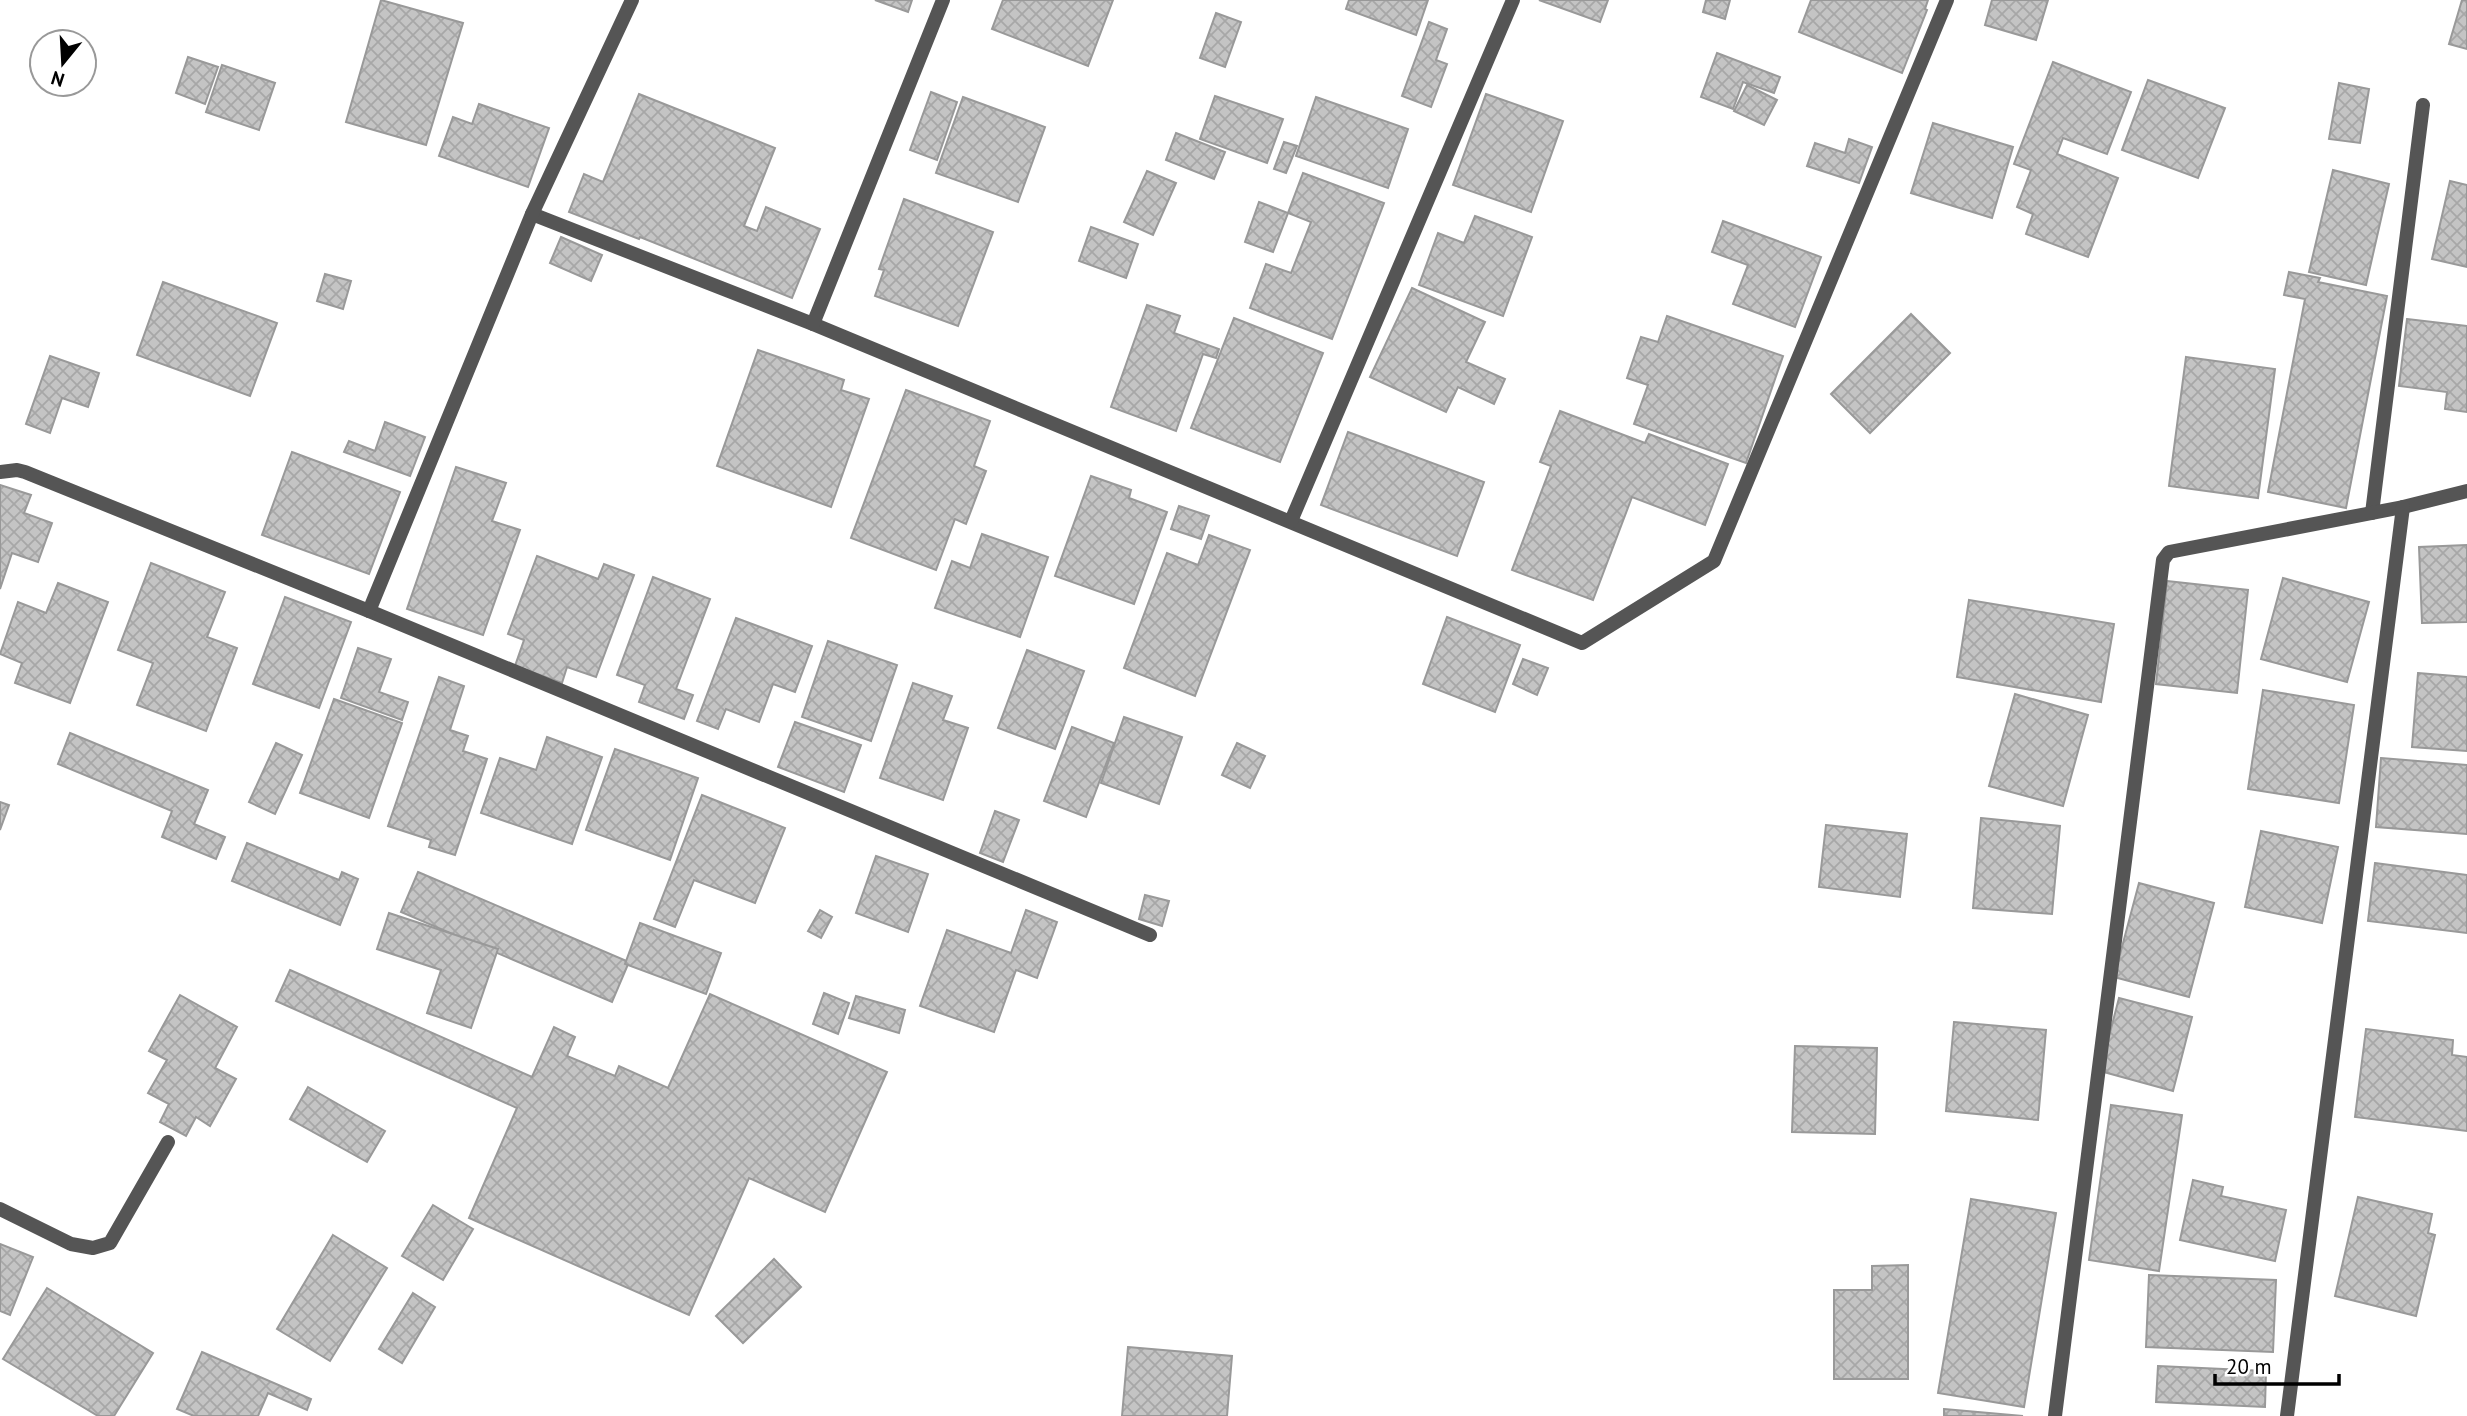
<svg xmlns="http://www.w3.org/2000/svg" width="2467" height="1416" viewBox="0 0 2467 1416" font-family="'PT Sans',sans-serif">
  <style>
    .building { fill: url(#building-cross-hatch); stroke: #999; stroke-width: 2 }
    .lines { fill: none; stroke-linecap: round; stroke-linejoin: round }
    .street { stroke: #555; stroke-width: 14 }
  </style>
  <defs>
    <pattern id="building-cross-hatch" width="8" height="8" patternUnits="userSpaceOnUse" patternTransform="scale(1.75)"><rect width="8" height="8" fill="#c4c4c4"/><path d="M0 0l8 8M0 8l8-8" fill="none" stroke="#a7a7a7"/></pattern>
  </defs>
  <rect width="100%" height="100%" fill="#fff"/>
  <g class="building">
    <path d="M381 0 463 23 426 145 346 122Z"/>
    <path d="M875 0H912L908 12Z"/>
    <path d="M1003 0H1113L1088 66 992 29Z"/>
    <path d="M1349 0H1428L1416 35 1346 9Z"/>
    <path d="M1539 0H1608L1600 22Z"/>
    <path d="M1706 0H1730L1725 19 1703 12Z"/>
    <path d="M1811 0H1928L1925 9 1927 10 1902 73 1799 32Z"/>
    <path d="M1992 0H2048L2036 40 1985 25Z"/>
    <path d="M2462 0H2467V49L2449 44Z"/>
    <path d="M1216 13 1241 22 1225 67 1200 58Z"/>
    <path d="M1429 22 1447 29 1436 60 1447 64 1431 107 1402 96Z"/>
    <path d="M1717 53 1780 77 1774 93 1743 82 1733 109 1701 97Z"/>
    <path d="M188 57 218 67 205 104 176 93Z"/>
    <path d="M2053 62 2131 92 2107 154 2063 138 2057 154 2118 178 2088 257 2026 234 2033 214 2017 207 2031 170 2014 164Z"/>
    <path d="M222 65 275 83 259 130 206 112Z"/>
    <path d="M2148 80 2225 108 2198 178 2122 150Z"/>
    <path d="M2339 83 2369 89 2360 143 2329 139Z"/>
    <path d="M1747 85 1777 100 1764 125 1734 111Z"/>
    <path d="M931 92 957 102 937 160 910 150Z"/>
    <path d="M639 94 775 148 744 226 757 231 766 207 820 229 792 298 640 237 639 239 569 212 584 174 603 182Z"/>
    <path d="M1486 94 1563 121 1531 212 1453 185Z"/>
    <path d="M1215 96 1283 119 1267 163 1200 139Z"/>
    <path d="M963 97 1045 127 1018 202 936 173Z"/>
    <path d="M1316 97 1408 129 1388 188 1296 156Z"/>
    <path d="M479 104 549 128 528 187 439 156 453 117 472 124Z"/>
    <path d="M1933 123 2013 147 1992 218 1911 193Z"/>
    <path d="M1176 133 1225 152 1214 179 1166 160Z"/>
    <path d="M1849 139 1872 147 1859 183 1807 166 1815 143 1845 153Z"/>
    <path d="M1284 142 1297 146 1286 173 1274 169Z"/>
    <path d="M2333 170 2389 184 2366 285 2309 272Z"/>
    <path d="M1147 171 1176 183 1153 235 1124 222Z"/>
    <path d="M1303 173 1384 203 1332 339 1250 308 1266 264 1291 273 1311 222 1288 213Z"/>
    <path d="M2450 181 2467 185V267L2432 259Z"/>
    <path d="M904 199 993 232 958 326 875 296 884 270 879 269Z"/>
    <path d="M1259 202 1288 213 1273 252 1245 242Z"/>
    <path d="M1475 216 1532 237 1503 316 1419 285 1438 233 1464 243Z"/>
    <path d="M1723 221 1821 257 1795 327 1733 304 1748 265 1712 252Z"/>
    <path d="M1091 227 1138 244 1126 278 1079 261Z"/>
    <path d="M561 237 602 255 591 281 550 263Z"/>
    <path d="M2289 272 2320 278 2318 282 2387 296 2346 508 2268 492 2305 299 2284 295Z"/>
    <path d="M325 274 351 281 343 309 317 301Z"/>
    <path d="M163 282 277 323 250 396 137 355Z"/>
    <path d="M1412 288 1485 322 1466 362 1505 379 1494 404 1458 387 1446 412 1370 377Z"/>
    <path d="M1147 305 1180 316 1174 333 1219 349 1216 358 1203 354 1176 431 1111 407Z"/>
    <path d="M1911 314 1950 353 1870 433 1831 394Z"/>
    <path d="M1667 316 1783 356 1746 463 1634 424 1648 385 1627 378 1641 337 1658 342Z"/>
    <path d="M1234 318 1323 353 1280 462 1191 428Z"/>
    <path d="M2407 319 2467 326V412L2445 409 2447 392 2399 386Z"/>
    <path d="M758 350 844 380 841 390 869 399 831 507 717 466Z"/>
    <path d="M50 356 99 373 88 407 62 398 50 433 26 424Z"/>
    <path d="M2186 357 2275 369 2258 498 2169 486Z"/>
    <path d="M906 390 990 421 974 466 986 471 966 524 955 519 936 570 851 538Z"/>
    <path d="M1560 411 1645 443 1649 434 1728 464 1705 525 1632 497 1593 600 1512 570 1551 466 1540 462Z"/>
    <path d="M385 422 425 437 410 476 344 452 349 441 375 451Z"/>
    <path d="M1348 432 1484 482 1457 556 1321 505Z"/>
    <path d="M292 452 400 492 369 574 262 535Z"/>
    <path d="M456 467 506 483 492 521 520 530 483 635 407 609Z"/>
    <path d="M1091 476 1131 490 1129 498 1167 512 1134 604 1055 576Z"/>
    <path d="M0 485 31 495 24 513 52 523 38 562 12 553 0 589Z"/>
    <path d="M1179 506 1209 516 1201 539 1171 529Z"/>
    <path d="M982 534 1048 557 1020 637 935 608 952 561 970 568Z"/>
    <path d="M1209 535 1250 550 1195 696 1124 668 1167 553 1198 565Z"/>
    <path d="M2467 545V622L2422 623 2419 547Z"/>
    <path d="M537 556 598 579 604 564 634 575 596 677 567 667 562 683 515 666 524 640 508 634Z"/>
    <path d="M151 563 225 592 207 637 237 648 206 731 137 705 153 663 118 650Z"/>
    <path d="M653 577 710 599 676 689 693 695 684 719 639 702 645 685 617 675Z"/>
    <path d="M2283 578 2369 602 2347 682 2261 659Z"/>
    <path d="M2167 581 2248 590 2237 693 2156 684Z"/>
    <path d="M58 583 108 602 70 703 15 683 22 663 0 654 18 602 46 613Z"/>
    <path d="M285 597 351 622 319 708 253 684Z"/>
    <path d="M1969 600 2114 624 2101 702 1957 677Z"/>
    <path d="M1447 617 1520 645 1495 712 1423 684Z"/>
    <path d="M736 618 812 646 795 692 773 684 759 722 726 709 718 729 697 721Z"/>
    <path d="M828 641 897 665 871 741 802 717Z"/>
    <path d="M358 648 391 659 379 692 408 702 402 720 341 698Z"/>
    <path d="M1027 650 1084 671 1055 749 998 728Z"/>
    <path d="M1523 659 1548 668 1537 695 1513 684Z"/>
    <path d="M2418 673 2467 677V751L2412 747Z"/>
    <path d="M439 677 464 686 450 730 468 736 463 751 487 759 455 855 429 847 431 840 388 826Z"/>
    <path d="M913 683 952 696 943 720 968 728 943 800 880 778Z"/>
    <path d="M2263 690 2354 705 2339 803 2248 789Z"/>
    <path d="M2015 694 2088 715 2063 806 1989 786Z"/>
    <path d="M334 699 402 723 369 818 300 793Z"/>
    <path d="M1124 717 1182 737 1159 804 1101 783Z"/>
    <path d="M795 722 861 745 844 792 778 767Z"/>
    <path d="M1072 727 1114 743 1086 817 1044 801Z"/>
    <path d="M70 733 208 790 194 824 225 837 216 859 162 837 172 811 58 764Z"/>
    <path d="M547 737 602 757 572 844 481 813 500 758 536 770Z"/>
    <path d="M276 743 302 755 275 814 249 802Z"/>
    <path d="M1237 743 1265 756 1250 788 1222 775Z"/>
    <path d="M615 749 698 778 670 860 586 830Z"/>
    <path d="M2381 758 2467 765V834L2376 827Z"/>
    <path d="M702 795 785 828 755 903 694 880 675 927 654 919Z"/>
    <path d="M0 802 9 805 0 830Z"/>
    <path d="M995 811 1019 820 1003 862 980 853Z"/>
    <path d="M1981 818 2060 826 2052 914 1973 908Z"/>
    <path d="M1826 825 1907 834 1900 897 1819 887Z"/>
    <path d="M2261 831 2338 847 2322 923 2245 907Z"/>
    <path d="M247 843 339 880 342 872 358 879 340 925 232 881Z"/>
    <path d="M876 856 928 874 908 932 856 913Z"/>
    <path d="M2375 863 2467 875V933L2368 921Z"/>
    <path d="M418 872 629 962 612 1002 401 912Z"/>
    <path d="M2139 883 2214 903 2189 997 2114 977Z"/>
    <path d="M1145 895 1169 901 1162 926 1139 919Z"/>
    <path d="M820 910 832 917 821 938 808 931Z"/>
    <path d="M1026 910 1057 922 1037 978 1016 970 994 1032 920 1006 947 930 1011 953Z"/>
    <path d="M389 913 498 949 471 1028 427 1013 441 970 377 949Z"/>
    <path d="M640 923 721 953 706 994 625 964Z"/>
    <path d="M290 970 532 1077 554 1027 575 1037 567 1056 615 1076 619 1066 668 1088 710 994 887 1072 825 1212 749 1178 689 1315 469 1218 517 1108 276 1001Z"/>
    <path d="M824 993 849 1003 838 1034 813 1024Z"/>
    <path d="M180 995 237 1027 215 1068 236 1079 210 1126 196 1117 186 1136 160 1122 169 1104 148 1093 167 1060 149 1051Z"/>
    <path d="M856 996 905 1010 899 1033 849 1018Z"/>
    <path d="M2119 998 2192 1017 2173 1091 2100 1071Z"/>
    <path d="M1954 1022 2046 1030 2038 1120 1946 1111Z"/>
    <path d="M2366 1029 2453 1040 2452 1055 2467 1057V1131L2355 1117Z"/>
    <path d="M1795 1046 1877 1048 1875 1134 1792 1132Z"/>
    <path d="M308 1087 385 1131 367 1162 290 1119Z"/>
    <path d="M2111 1105 2182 1115 2159 1271 2089 1260Z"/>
    <path d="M2193 1180 2223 1187 2221 1196 2286 1210 2275 1261 2180 1240Z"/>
    <path d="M2358 1197 2432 1214 2428 1233 2435 1235 2416 1316 2335 1296Z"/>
    <path d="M1971 1199 2056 1213 2024 1407 1938 1393Z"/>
    <path d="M433 1205 473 1229 443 1280 402 1256Z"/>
    <path d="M333 1235 387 1268 330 1361 277 1329Z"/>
    <path d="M0 1244 33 1257 10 1315 0 1311Z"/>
    <path d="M774 1259 801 1287 743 1343 716 1316Z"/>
    <path d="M1908 1265V1379H1834V1290H1872V1266Z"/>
    <path d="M2149 1275 2276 1280 2273 1352 2146 1347Z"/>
    <path d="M47 1288 153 1353 114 1416H98L3 1359Z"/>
    <path d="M413 1293 435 1307 402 1363 379 1349Z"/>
    <path d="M1128 1347 1232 1356 1227 1416H1122Z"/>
    <path d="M202 1352 311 1399 307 1410 268 1393 258 1416H194L177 1409Z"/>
    <path d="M2158 1366 2266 1371 2265 1407 2156 1402Z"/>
    <path d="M1944 1409 2023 1416H1944Z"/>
  </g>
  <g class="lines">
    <g class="street">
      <path d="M532 214 813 324 1582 643 1714 561 1947 0"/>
      <path d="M813 324 943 0"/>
      <path d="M0 472 17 470 25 472 369 611 1150 935"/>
      <path d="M2372 513 2423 105"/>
      <path d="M1291 521 1513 0"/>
      <path d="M369 611 532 214 632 0"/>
      <path d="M0 1209 71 1244 93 1248 110 1243 168 1142"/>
      <path d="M2055 1416 2163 560 2169 552 2403 507 2467 491"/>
      <path d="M2287 1416 2403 507"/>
    </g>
  </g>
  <g transform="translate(63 63) rotate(198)"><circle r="33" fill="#ffffff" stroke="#999999" stroke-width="2"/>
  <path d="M0-5L12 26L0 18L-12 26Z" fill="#000000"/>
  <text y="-10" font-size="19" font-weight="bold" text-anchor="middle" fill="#000000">N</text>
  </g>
  <path d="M2215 1374v10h124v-10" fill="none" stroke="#000000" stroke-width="3.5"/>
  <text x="2226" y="1374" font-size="21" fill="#000000" stroke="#ffffff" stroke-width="5" paint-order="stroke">20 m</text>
</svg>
